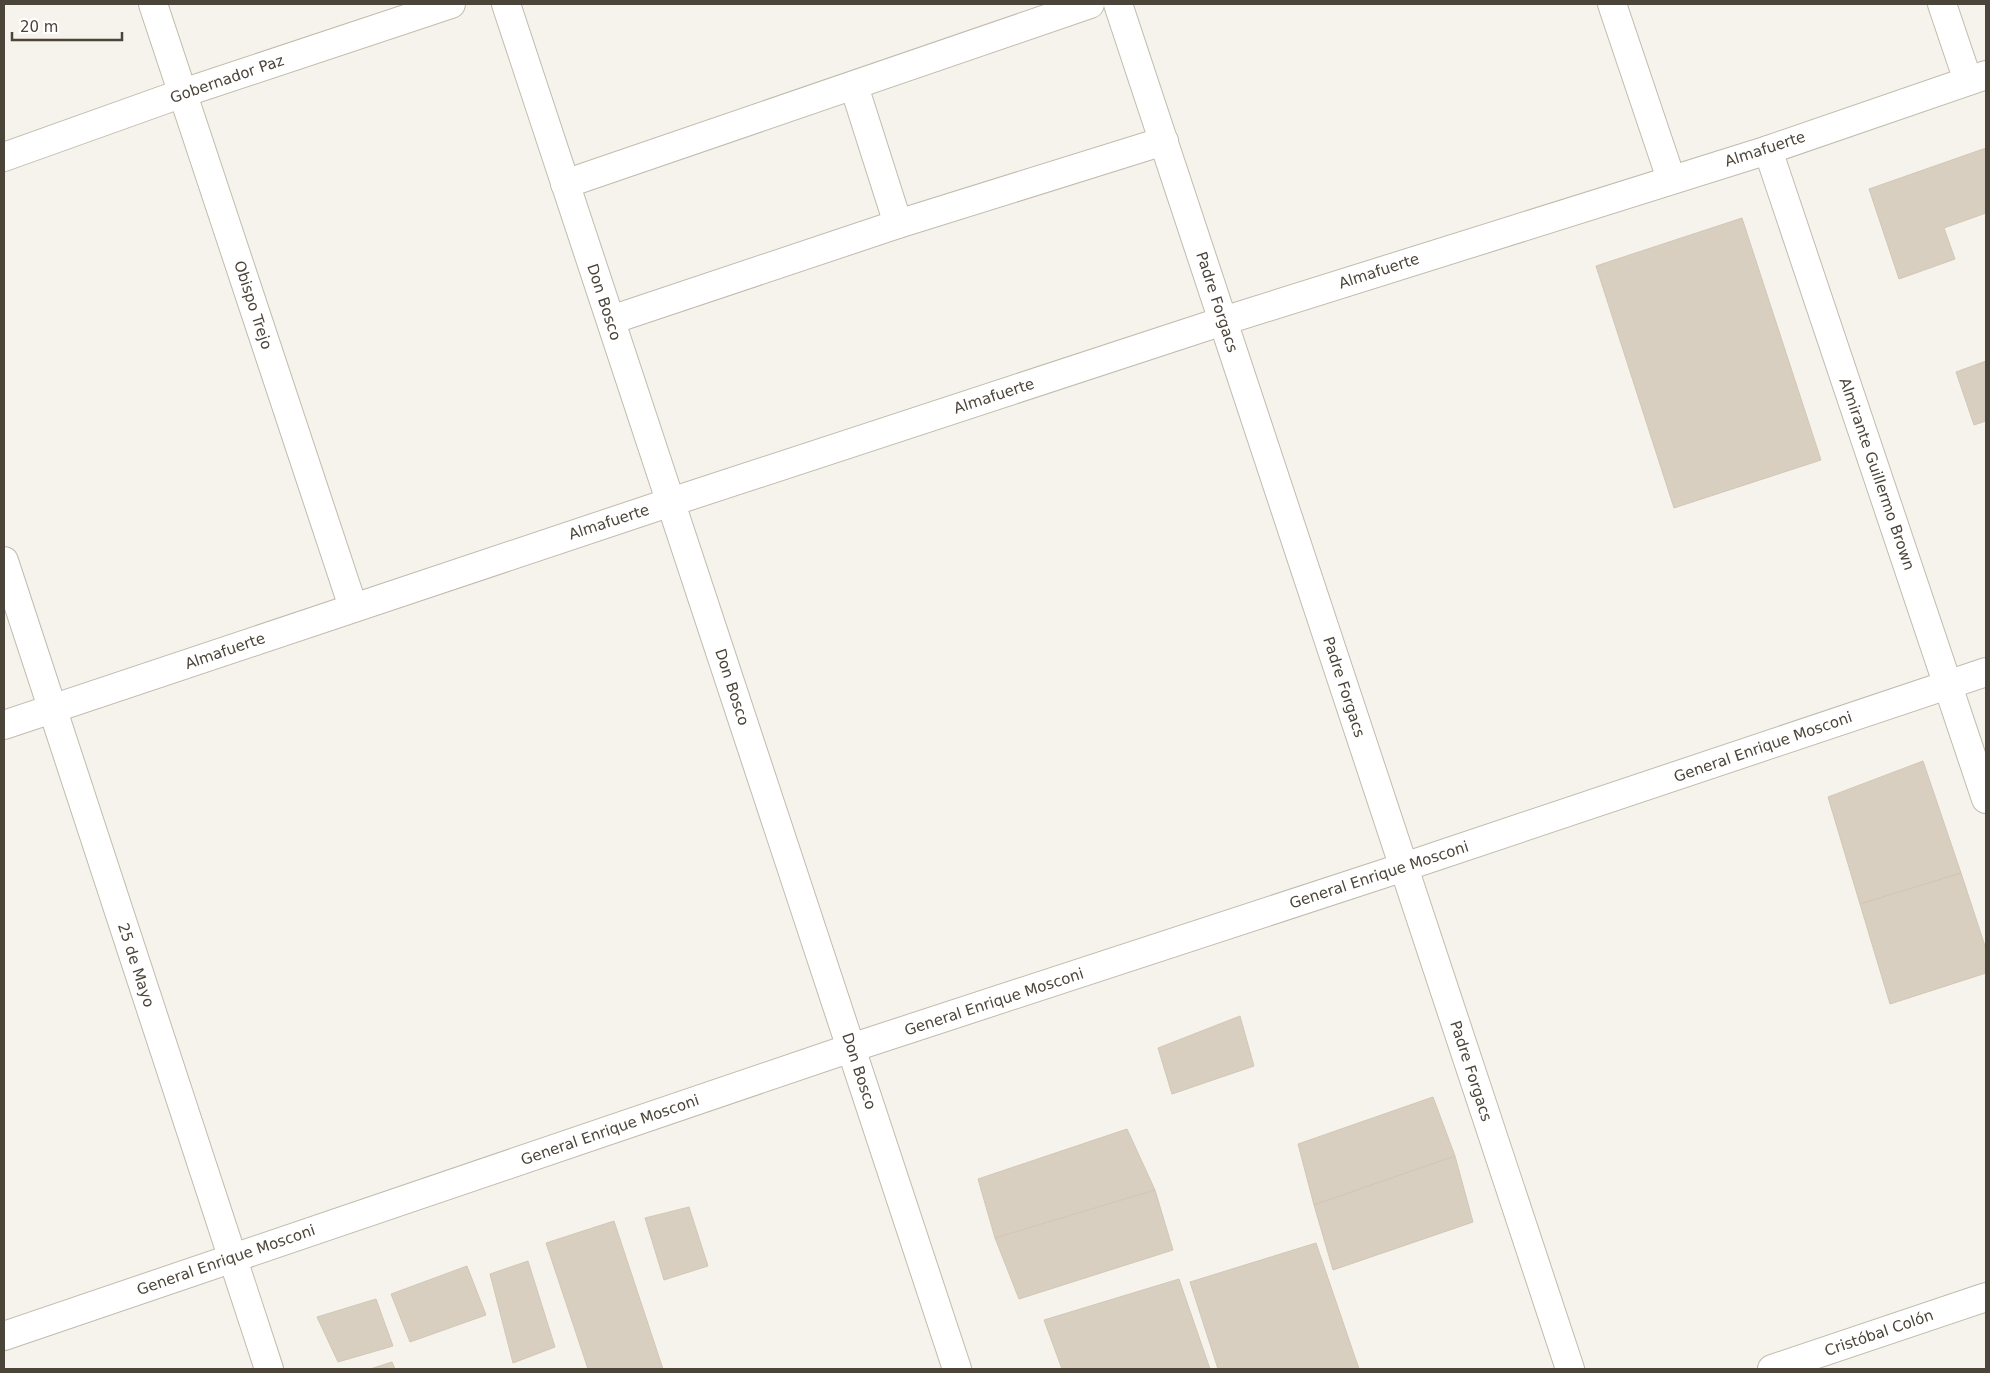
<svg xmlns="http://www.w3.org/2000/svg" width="1990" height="1373" viewBox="0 0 1990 1373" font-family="'DejaVu Sans',sans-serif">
	<rect width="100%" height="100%" fill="#f6f3ec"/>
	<g fill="#d8cfc1" stroke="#d3c7b4">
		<polygon points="1986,148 1986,213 1944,228 1955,259 1899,279 1869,189"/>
		<polygon points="1742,218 1821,460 1674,508 1596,266"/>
		<polygon points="1986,361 1986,421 1974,425 1956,372"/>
		<polygon points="1923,761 1961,873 1860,904 1828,797"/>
		<polygon points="1961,873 1986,949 1986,973 1890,1004 1860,904"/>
		<polygon points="1240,1016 1254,1066 1172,1094 1158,1048"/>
		<polygon points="1433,1097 1455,1156 1314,1205 1298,1144"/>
		<polygon points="1127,1129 1155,1190 995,1238 978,1179"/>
		<polygon points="1455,1156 1473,1222 1333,1270 1314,1205"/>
		<polygon points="1155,1190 1173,1250 1019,1299 995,1238"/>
		<polygon points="689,1207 708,1266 664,1280 645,1218"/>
		<polygon points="614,1221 663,1369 588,1369 546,1243"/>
		<polygon points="1316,1243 1359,1369 1218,1369 1190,1282"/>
		<polygon points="528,1261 555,1347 513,1363 490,1274"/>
		<polygon points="467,1266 486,1315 410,1342 391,1294"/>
		<polygon points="1179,1279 1210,1369 1062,1369 1044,1320"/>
		<polygon points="376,1299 393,1346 338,1362 317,1317"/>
		<polygon points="392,1362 395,1369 370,1369"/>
	</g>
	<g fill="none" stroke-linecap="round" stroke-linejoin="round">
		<defs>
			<g id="minor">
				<polyline points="153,4 353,607"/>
				<polyline points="506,4 957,1369"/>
				<polyline points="1118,4 1570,1369"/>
				<polyline points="1612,4 1671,179"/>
				<polyline points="1942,4 1968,81"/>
				<polyline points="854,86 898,224"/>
				<polyline points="1768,150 1986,799"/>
				<polyline points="4,157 183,93 451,4"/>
				<polyline points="565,184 1090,4"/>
				<polyline points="611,320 898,224 1164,141"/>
				<polyline points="4,561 269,1369"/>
				<polyline points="4,725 671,502 1223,321 1768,150 1986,75"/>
				<polyline points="4,1336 851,1048 1404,867 1986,672"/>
				<polyline points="1772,1369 1986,1297"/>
			</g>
		</defs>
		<use href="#minor" stroke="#c2bbae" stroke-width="30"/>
		<use href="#minor" stroke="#fff" stroke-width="28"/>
	</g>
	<g text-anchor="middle" stroke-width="4.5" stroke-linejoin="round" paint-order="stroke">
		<g font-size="15" fill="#4b4439" stroke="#fff">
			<text transform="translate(227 79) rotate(-19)" y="5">Gobernador Paz</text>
			<text transform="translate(1765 149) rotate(-18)" y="5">Almafuerte</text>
			<text transform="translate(1379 271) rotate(-18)" y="5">Almafuerte</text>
			<text transform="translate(604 302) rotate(72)" y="5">Don Bosco</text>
			<text transform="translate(1217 302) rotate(72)" y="5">Padre Forgacs</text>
			<text transform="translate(253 305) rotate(72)" y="5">Obispo Trejo</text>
			<text transform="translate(994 396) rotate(-18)" y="5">Almafuerte</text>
			<text transform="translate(1877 474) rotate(71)" y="5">Almirante Guillermo Brown</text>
			<text transform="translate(609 522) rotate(-18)" y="5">Almafuerte</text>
			<text transform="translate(225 651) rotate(-19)" y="5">Almafuerte</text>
			<text transform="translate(732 687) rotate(72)" y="5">Don Bosco</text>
			<text transform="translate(1344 687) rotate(72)" y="5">Padre Forgacs</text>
			<text transform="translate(1763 747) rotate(-19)" y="5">General Enrique Mosconi</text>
			<text transform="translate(1379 875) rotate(-18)" y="5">General Enrique Mosconi</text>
			<text transform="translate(136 965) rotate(72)" y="5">25 de Mayo</text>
			<text transform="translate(994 1002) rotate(-18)" y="5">General Enrique Mosconi</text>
			<text transform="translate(859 1071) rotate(72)" y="5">Don Bosco</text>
			<text transform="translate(1471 1071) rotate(72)" y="5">Padre Forgacs</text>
			<text transform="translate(610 1130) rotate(-19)" y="5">General Enrique Mosconi</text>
			<text transform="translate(226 1260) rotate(-19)" y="5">General Enrique Mosconi</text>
			<text transform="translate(1879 1333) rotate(-19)" y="5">Cristóbal Colón</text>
		</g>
	</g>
	<rect width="1990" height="1373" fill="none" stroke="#4b4439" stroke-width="10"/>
	<path d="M12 32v8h110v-8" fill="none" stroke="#4b4439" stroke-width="2.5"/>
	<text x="20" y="32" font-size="15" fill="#4b4439" stroke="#ffffff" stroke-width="4" paint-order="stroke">20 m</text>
</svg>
